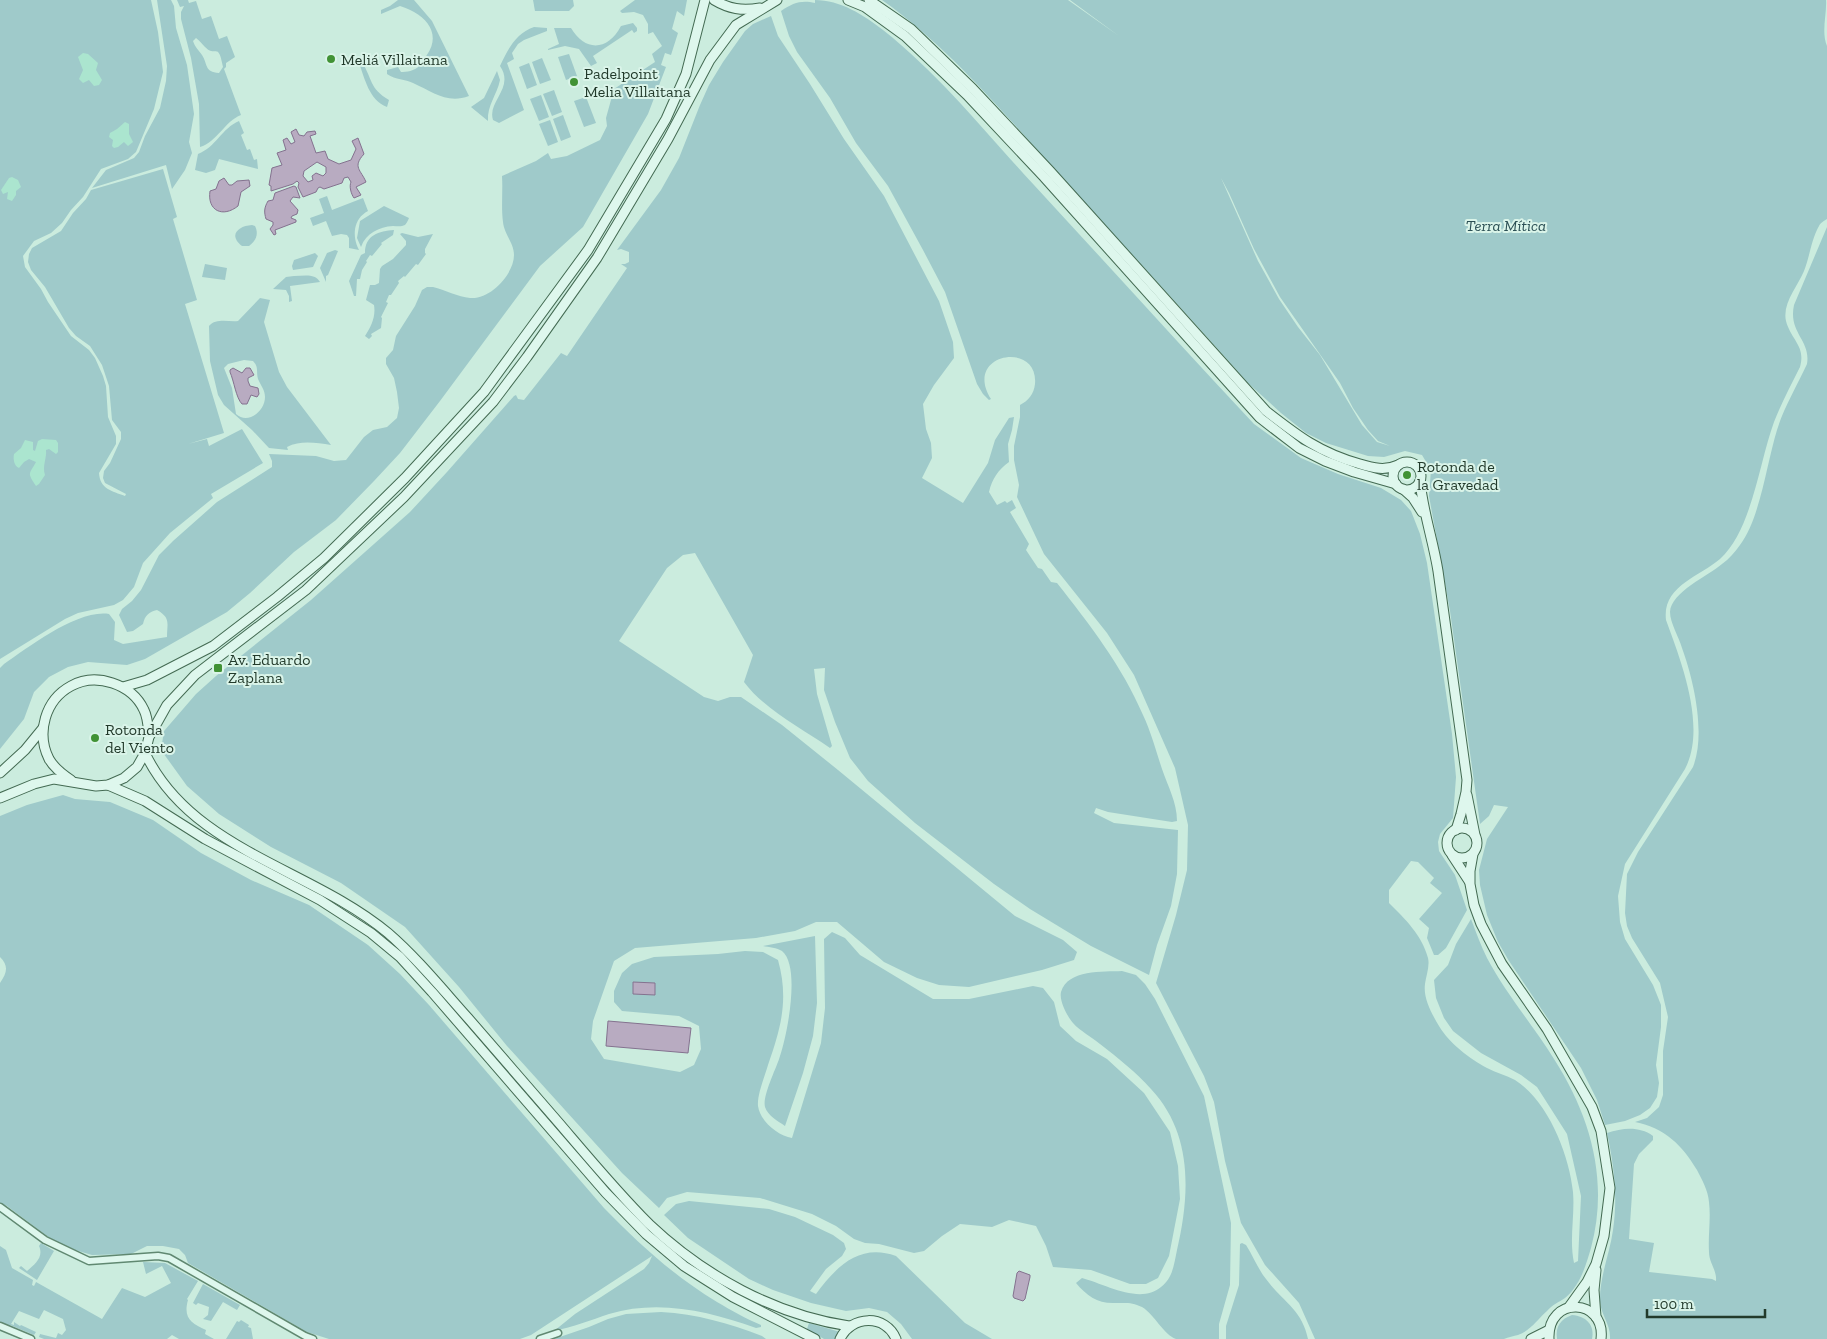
<svg xmlns="http://www.w3.org/2000/svg" width="1827" height="1339" viewBox="0 0 1827 1339" font-family="'Zilla Slab',serif">
	<rect width="100%" height="100%" fill="#cbecde"/>
	<g fill="#9fcaca" fill-rule="evenodd">
		<path d="M0 0H151L158 32 163 72 154 109 136 152 128 159 101 169 83 197 71 210 62 223 51 233 34 241 23 256 25 267 41 289 48 302 71 336 89 350 95 358 103 376 106 386 108 417 116 436V444L99 473C100 489 112 491 125 496L126 494 105 483 103 478 104 471 110 463 121 439V432L112 420 109 386 102 365 90 346 76 336 69 328 45 287 31 270 28 262 29 254 32 248 61 231 73 213 86 199 91 190 163 169 177 217 173 219 197 300 185 304 224 433 188 444 207 439 209 446 242 429 263 463 211 494 213 498 170 533 143 563 134 587 123 600 114 605 78 613 65 619 0 659Z"/>
		<polygon points="157,0 171,0 174,6 176,28 187,65 194,114 189,142 192,153 185,170 172,189 166,165 92,188 106,170 134,158 139,152 145,136 160,108 166,81 167,66"/>
		<path d="M177 0H188L189 3 196 1 202 19 211 16 219 39 227 36 235 57 226 63V67L224 69 241 115C225 121 217 142 200 147L199 104 191 58 181 19V12L184 6 180 7ZM196 38C200 41 202 44 205 47 216 58 218 41 223 67L219 73C204 72 208 64 202 55 198 49 196 49 193 41Z"/>
		<path d="M398 0H414L432 21 469 96C447 104 433 92 413 83 405 79 396 80 387 74V70L398 67 401 72C406 72 415 71 419 66 421 65 421 62 423 60 445 36 427 14 400 6L381 14V10L390 6Z"/>
		<polygon points="533,0 573,0 574,6 569,11 535,11"/>
		<path d="M635 0H687L684 16 677 11 672 29 678 33 671 55 665 53 661 65 666 67 648 114 583 227 540 266 440 401 400 453 374 481 336 520 294 552 250 593 227 612 145 659 127 665 88 662 68 667 49 677 34 692 24 719 0 749V668L4 664C29 647 78 609 109 614L115 622 114 640 123 644 167 637C167 623 171 618 157 610 149 612 145 615 143 624L133 631 127 632 119 615 122 609 132 601 141 590 159 555 173 541 217 502 272 467V461L269 454 316 456 334 461 346 460 364 437 373 430 387 427 397 418 399 408 397 392 394 378 386 364V358L393 350 396 336 415 306 422 290 427 287H433C445 290 458 297 470 298 490 300 514 274 514 255 514 243 504 234 503 222 501 207 503 191 502 176L536 161 548 153 551 159 567 156 600 140 607 126 606 118 614 89 655 62 652 54 662 46 653 32 648 34V24L643 15 634 12 622 13 620 11Z"/>
		<path d="M815 0C840 0 864 15 883 30 940 75 985 132 1034 185 1107 264 1180 345 1254 424L1301 458 1338 474 1381 488 1401 500 1411 511 1420 534 1427 563 1452 734 1456 777 1453 818 1440 834 1438 842 1439 851 1455 875 1467 910 1446 948 1438 955H1434L1427 938 1429 928 1419 919 1442 893 1430 883 1434 878 1418 862 1411 861 1389 890V903C1405 919 1422 935 1428 958 1430 966 1426 976 1425 984 1423 999 1432 1014 1439 1026 1449 1043 1470 1059 1487 1068 1496 1073 1506 1075 1515 1080 1548 1101 1569 1154 1573 1192 1575 1216 1569 1239 1574 1263L1578 1261 1581 1196 1567 1134 1537 1087 1521 1075 1481 1053 1453 1031 1444 1018 1436 998 1434 980 1448 965 1456 944 1471 919C1476 932 1481 946 1487 958 1506 994 1533 1025 1554 1059 1591 1117 1609 1181 1591 1248 1586 1265 1580 1286 1565 1298 1559 1302 1552 1305 1547 1311 1538 1319 1530 1331 1518 1335 1514 1336 1508 1337 1504 1339H1315L1299 1303 1265 1265 1241 1223 1225 1161 1214 1102 1204 1076 1156 983 1176 915 1187 870 1188 825 1175 768 1134 675 1107 633 1044 554 1017 497 1019 485 1014 460V446L1020 417V405C1028 401 1034 394 1035 384 1039 340 962 353 991 399L989 400 983 394 977 384 945 292 923 250 888 186 856 143 830 98 797 52 789 36 781 11C793 3 801 0 815 3Z"/>
		<path d="M882 0H1068L1119 36 1070 0H1826C1827 14 1821 32 1827 46V219C1824 221 1820 223 1819 226 1811 240 1810 256 1804 271 1798 286 1782 303 1786 321 1791 340 1806 346 1800 367 1791 385 1781 404 1774 422 1759 463 1752 530 1720 559 1699 577 1662 586 1666 620 1681 661 1707 727 1685 769L1625 864 1618 896 1620 922 1625 939 1653 985 1661 1005V1027L1656 1065 1659 1083 1657 1097 1650 1108 1640 1115 1625 1121 1605 1125 1597 1100 1581 1068 1509 961 1498 942 1487 915 1480 885 1479 870 1487 839 1508 807 1494 805 1489 816 1480 824 1450 611 1429 496 1431 470 1422 455 1405 451 1384 457 1368 456 1326 443 1306 433 1281 413 1248 383C1186 313 1122 244 1060 175 1004 114 950 48 882 0ZM1221 178 1229 193 1254 249 1280 297 1340 383 1353 408 1368 430 1378 441 1390 446 1377 442 1362 425 1320 355 1298 327 1279 299 1258 261Z"/>
		<path d="M771 16 778 36 810 84 844 139 884 196 939 301 953 342 954 358 934 385 923 404 926 429 931 443 932 458 922 478 963 503 988 463 995 440 1009 418 1014 417 1012 430 1008 444 1009 462C998 470 992 479 989 492L997 505 1005 501 1007 503 1012 500 1016 508 1010 512 1029 544 1026 550 1038 568 1042 569 1051 582 1057 583C1090 625 1122 666 1143 715 1151 732 1156 751 1162 769 1168 787 1177 802 1177 821L1172 822 1108 812 1096 808 1094 813 1114 823 1178 830 1177 874 1171 906 1157 945 1149 975 1091 946 1030 909 994 884 915 823 868 781 850 758 835 722 824 690 825 668 814 669 817 694 832 746 830 748C801 728 765 710 744 682L753 655 695 553 683 555 667 568 619 641 704 697 718 701 730 697H741L782 725 838 770 1015 916 1063 940 1077 952 1074 960 1042 970 969 987 939 985 917 978 884 962 837 922H816L795 931 756 938 635 948 614 961 593 1021 591 1039 604 1059 680 1072 694 1065 701 1049 699 1026 679 1016 622 1011 614 1002V991L622 973 632 964 654 957 718 954 745 951 763 952 778 960C789 999 781 1028 768 1065 765 1076 757 1094 758 1106 760 1121 778 1136 792 1138L821 1043 825 1008 824 939 832 932 845 938 860 955 933 999H969L1033 986 1043 988 1054 1002 1060 1026 1076 1041 1107 1059 1144 1093 1170 1132 1178 1166 1180 1199 1169 1256 1158 1278 1146 1284H1130L1091 1270 1053 1267 1046 1246 1036 1226 1009 1220 992 1227 960 1224 942 1236 924 1251 914 1253 879 1244 865 1243 854 1239 836 1226 812 1214 760 1198 687 1192 667 1198 659 1208 622 1173 507 1046 459 987 405 927 341 883 271 847 219 814 187 786 161 750 164 731 196 694 216 676 311 600 410 512 447 472 514 396 516 395 518 399 524 400 561 353 567 356 627 268 621 264H625L629 262V252L621 249 617 250 661 190 679 158 700 105 709 85 723 62 745 31 753 24Z"/>
		<path d="M633 23 637 28V31L634 33 632 30 593 56 597 63 591 66 579 49 565 46 548 50V49L559 44 554 28H571C585 52 608 51 621 26Z"/>
		<path d="M534 27 547 28V31L524 40 518 44 512 53 514 59 507 63 524 110 499 123 493 120C487 101 515 88 500 66 508 49 516 33 534 27Z"/>
		<polygon points="569,54 577,76 566,80 558,57"/>
		<polygon points="542,58 551,80 540,84 532,62"/>
		<path d="M362 62C373 80 369 88 389 100L387 107C369 100 365 79 359 63Z"/>
		<polygon points="529,63 537,85 527,89 519,67"/>
		<path d="M497 71 500 80C497 95 487 105 488 121L471 107 484 98Z"/>
		<polygon points="554,90 562,112 552,116 543,94"/>
		<polygon points="541,95 549,117 539,121 530,99"/>
		<polygon points="586,97 596,123 584,127 574,101"/>
		<polygon points="563,115 571,137 561,141 553,119"/>
		<polygon points="550,120 558,142 548,146 539,124"/>
		<path d="M239 121 244 133 241 135 247 150 250 149 254 160 257 159 258 169 219 159 215 170 206 173 195 170 198 154C216 147 222 128 239 121Z"/>
		<path d="M327 196 332 210 363 198 368 211C353 219 352 236 359 250L349 248V238L347 235 341 234 332 236 326 221 313 226 310 218 324 213 319 199Z"/>
		<path d="M384 206 409 218C408 220 407 223 405 225 401 227 397 226 393 226 379 227 366 233 361 247L357 238 360 221Z"/>
		<path d="M252 225 255 226C259 234 256 241 249 246H242C228 235 238 226 252 225Z"/>
		<path d="M1827 227V1339H1610C1611 1325 1601 1315 1600 1302 1599 1278 1610 1253 1613 1230 1618 1197 1614 1165 1607 1133 1623 1128 1639 1126 1653 1136V1140L1639 1154 1634 1164 1629 1239 1654 1243 1649 1272 1712 1279 1716 1281C1717 1270 1709 1263 1709 1252 1708 1235 1711 1219 1709 1202 1708 1190 1702 1180 1697 1170 1682 1145 1665 1128 1635 1122L1647 1118 1659 1107 1663 1095V1051L1668 1017 1660 983 1632 938 1627 926 1625 913 1627 874 1638 852 1693 767C1706 734 1694 681 1682 648 1679 637 1670 623 1670 612 1671 592 1708 576 1722 564 1729 559 1735 552 1740 545 1760 519 1767 462 1777 430 1784 407 1797 386 1807 364 1811 340 1788 333 1794 305Z"/>
		<path d="M394 230 393 235 381 243 382 244 372 256 370 255 366 261 367 262 362 270 360 279H357L356 296H354L349 281 361 255 365 253C365 235 379 231 394 230Z"/>
		<path d="M402 233 418 237 433 234 425 249V253L426 254 418 265 416 264 405 277 404 276 398 281 399 283 391 295H389L386 302 388 303 381 317 382 318 381 328 371 334 372 336 369 339 365 336C371 327 376 317 374 305L366 300 370 285H375L379 283 380 269 382 266 393 259 406 245V241L400 234Z"/>
		<polygon points="335,250 338,251 328,275 326,276 326,282 320,268 327,253"/>
		<polygon points="315,253 318,256 313,267 293,270 292,266 294,260"/>
		<polygon points="205,264 227,268 225,280 202,277"/>
		<path d="M294 276C304 276 315 273 320 282L290 286 292 301 289 302V296L286 290 273 289 286 277Z"/>
		<path d="M260 298 270 300 264 322 279 372 287 387 331 445C316 443 301 440 287 447L288 450 269 448 252 430 224 405 218 395 210 361 209 326C216 318 228 322 238 321ZM244 360 253 361C259 367 256 372 258 379 261 386 265 390 265 397 265 411 248 425 236 414L232 388 224 368 228 364Z"/>
		<path d="M63 795 75 799 110 802 153 820 201 853 251 880 309 905 368 945 400 974 429 1005 604 1208C639 1244 674 1276 717 1302 731 1310 746 1319 761 1325V1327L756 1328C709 1311 658 1299 609 1314 591 1320 573 1327 554 1331L575 1314 644 1269 649 1263 652 1256 531 1335 520 1339H329L307 1332 188 1263 185 1255 179 1249 163 1246H147L131 1254 92 1255 75 1250 51 1239 7 1206 0 1203V983C7 973 9 966 0 957V816L27 805Z"/>
		<path d="M815 936 817 1003 813 1036 803 1073 785 1126C778 1121 768 1116 765 1107 762 1096 777 1067 780 1056 787 1036 801 966 782 951 777 948 769 947 763 946Z"/>
		<path d="M1122 971 1136 975 1145 984 1155 999 1204 1096 1231 1223 1230 1285 1219 1324V1339C1210 1339 1183 1339 1176 1339 1163 1334 1155 1315 1142 1307 1132 1302 1126 1303 1116 1303 1098 1304 1087 1296 1076 1283L1082 1278C1105 1284 1140 1305 1161 1287 1173 1278 1174 1264 1177 1250 1190 1194 1193 1134 1151 1089 1136 1072 1118 1058 1100 1044 1092 1037 1080 1031 1073 1023 1067 1016 1059 1001 1061 992 1068 969 1103 972 1122 971Z"/>
		<path d="M689 1201 769 1209 795 1217 833 1235 844 1243 846 1249 842 1256 826 1269 810 1291 816 1294C836 1267 859 1243 896 1256L965 1323 992 1339H912L901 1324 887 1312 869 1308 846 1311 811 1303 773 1290 749 1279 688 1238 664 1215 676 1204Z"/>
		<path d="M41 1243 54 1251 37 1280 19 1268 21 1266 27 1271C35 1264 44 1257 39 1246Z"/>
		<path d="M1242 1243 1246 1245C1253 1256 1258 1269 1266 1279 1282 1301 1302 1309 1308 1339H1226V1326L1239 1285 1240 1244Z"/>
		<path d="M0 1246 6 1250 12 1268 33 1280 32 1285 34 1286 36 1282 102 1319 122 1288 145 1297 171 1283 162 1266 146 1274 143 1262 165 1263 198 1281 187 1299 188 1300C183 1318 191 1323 206 1330L205 1334 214 1339H179L172 1335 167 1339H44L39 1337 40 1334 56 1338 58 1333 62 1335 66 1330 63 1319 44 1310 39 1319 19 1311 11 1324 14 1325V1322L20 1326 21 1325 36 1332 34 1335 10 1325 8 1327 0 1322Z"/>
		<polygon points="203,1284 240,1305 237,1310 223,1302 211,1321 203,1319 208,1315 209,1307 198,1303 196,1305 193,1303"/>
		<path d="M661 1312C697 1314 728 1323 762 1336L766 1339H554L589 1327 608 1319 626 1314Z"/>
		<path d="M1572 1315C1586 1316 1595 1325 1592 1339H1557C1555 1326 1561 1319 1572 1315Z"/>
		<polygon points="241,1320 249,1325 248,1327 251,1328 253,1339 226,1339 237,1321 239,1322"/>
		<polygon points="809,1323 840,1332 836,1339 824,1339 807,1329"/>
	</g>
	<g fill="#abe5cf">
		<polygon points="83,53 88,54 98,63 96,70 102,80 99,85 94,86 89,80 83,83 79,79 83,70 78,57"/>
		<polygon points="125,122 129,124 129,134 133,142 128,146 124,142 118,147 114,148 112,146 113,140 109,137 110,133 117,129"/>
		<polygon points="12,177 18,180 21,187 16,191 16,195 12,201 7,199 8,192 3,194 1,190 9,178"/>
		<path d="M42 439 56 440 58 443V452L56 454 49 449 46 450C47 458 42 466 45 475L39 484 36 486C27 472 29 475 36 462L29 459 24 462 19 468C14 466 13 459 14 454L21 448 25 440 33 442V450L35 451 38 441Z"/>
	</g>
	<g fill="#b8abc1" stroke="#84728f" fill-rule="evenodd">
		<path d="M296 129 299 135 304 136 307 132 315 131 316 134 310 136 316 153 325 151 328 159 339 164 351 160 356 149 352 141 358 138 364 154C352 167 361 170 366 182L356 187 361 195 354 198C351 194 349 186 351 182L348 177 344 178 342 183 324 189 320 187 318 188 316 192 303 197 298 187 299 183 297 181 293 184 271 191V186L269 185 272 168 282 165 277 153 286 150 283 140 287 138 291 144 295 142 291 132ZM317 162 326 167V173L323 176 316 173 312 176 313 180 308 182 303 176 304 171Z"/>
		<path d="M224 178 229 185H232L237 181 249 180 250 186 241 192 238 206C223 218 207 211 210 191L216 189 219 181Z"/>
		<path d="M294 186 296 187 300 198 293 197 290 201 298 210 297 214 292 216 291 218 296 220V222L275 230 276 234 274 235 270 229 273 225V222L266 219C264 212 264 208 268 201L273 200 275 193Z"/>
		<path d="M233 368 242 373 246 368H250L254 375 248 378V381L250 386 258 388 259 394 257 397 251 395 247 404H242C236 398 234 381 230 372V370Z"/>
		<polygon points="633,982 655,983 655,995 633,994"/>
		<polygon points="608,1021 691,1028 688,1053 606,1046"/>
		<polygon points="1019,1271 1030,1275 1030,1277 1025,1299 1023,1301 1014,1298 1013,1296 1017,1273"/>
	</g>
	<g fill="none" stroke-linecap="round" stroke-linejoin="round">
		<defs>
			<g id="street">
				<polyline points="0,1207 45,1240 89,1261 158,1256 169,1258 305,1336 313,1339"/>
				<polyline points="0,1326 31,1339"/>
				<polyline points="540,1339 558,1333"/>
			</g>
			<g id="secondary">
				<path d="M714 0C729 9 742 11 760 8"/>
				<polyline points="848,0 865,7 905,36 967,95 1044,177 1260,418 1299,448 1325,461 1354,472 1396,484"/>
				<path d="M869 0 911 29 973 89 1050 171 1266 411C1298 436 1320 453 1360 464 1373 468 1385 471 1398 465"/>
				<circle cx="1407" cy="476" r="14"/>
				<path d="M1420 481C1423 512 1433 540 1438 571L1467 780 1466 792 1461 814 1456 830"/>
				<polyline points="1403,489 1413,498 1422,512"/>
				<polyline points="123,687 147,680 213,646 277,597 324,558 405,478 484,392 588,250 666,119 686,74 705,0"/>
				<path d="M145 753C191 850 310 868 388 933 417 958 442 989 468 1018 498 1053 529 1088 559 1123 588 1157 617 1192 649 1224 704 1276 775 1315 849 1326"/>
				<polyline points="0,773 25,750 43,728"/>
				<path d="M71 780C62 774 54 768 49 759 36 733 45 700 71 686 96 672 132 684 144 710 148 718 148 726 149 736"/>
				<polyline points="108,785 145,801 205,839 320,900 371,933 400,957 432,992 606,1193 646,1234 684,1266 733,1297 815,1339"/>
				<polyline points="1467,795 1475,835"/>
				<polyline points="0,798 34,784 54,779 96,786 108,785 124,778 137,767 145,753 149,737 167,705 195,675 306,590 404,497 493,402 527,357 597,258 668,139 710,60 736,25 777,0"/>
				<circle cx="1462" cy="843" r="15"/>
				<polyline points="1473,854 1470,871 1470,884 1474,905 1481,924 1502,964 1547,1029 1592,1107 1601,1131 1610,1188 1604,1236 1596,1264 1587,1282 1569,1307"/>
				<polyline points="1452,855 1469,881"/>
				<polyline points="1596,1270 1594,1290 1596,1317"/>
				<path d="M840 1339C851 1315 886 1314 896 1339"/>
				<polyline points="1531,1339 1549,1330"/>
				<path d="M1549 1339C1547 1295 1606 1298 1601 1339"/>
			</g>
		</defs>
		<use href="#street" stroke="#608871" stroke-width="9"/>
		<use href="#secondary" stroke="#436a52" stroke-width="11"/>
		<use href="#street" stroke="#def7ed" stroke-width="6"/>
		<use href="#secondary" stroke="#def7ed" stroke-width="9"/>
	</g>
	<g fill="#419235" stroke="#daf4e9" stroke-width="2">
		<circle cx="331" cy="59" r="5"/>
		<circle cx="574" cy="82" r="5"/>
		<circle cx="1407" cy="475" r="5"/>
		<rect x="213" y="663" width="10" height="10" rx="2.5"/>
		<circle cx="95" cy="738" r="5"/>
	</g>
	<g text-anchor="middle" stroke-width="4" stroke-linejoin="round" paint-order="stroke">
		<g font-size="16" fill="#223a2b" stroke="#daf4e9" text-anchor="start">
			<text x="341" y="65">Meliá Villaitana</text>
			<text x="584" y="79">Padelpoint<tspan x="584" dy="18">Melia Villaitana</tspan></text>
			<text x="1417" y="472">Rotonda de<tspan x="1417" dy="18">la Gravedad</tspan></text>
			<text x="228" y="665">Av. Eduardo<tspan x="228" dy="18">Zaplana</tspan></text>
			<text x="105" y="735">Rotonda<tspan x="105" dy="18">del Viento</tspan></text>
		</g>
		<g font-size="16" font-style="italic" fill="#2b4f54" stroke="#daf4e9">
			<text x="1506" y="231">Terra Mítica</text>
		</g>
	</g>
	<path d="M1647 1309v8h118v-8" fill="none" stroke="#223a2b" stroke-width="2.5"/>
	<text x="1654" y="1309" font-size="15" fill="#223a2b" stroke="#daf4e9" stroke-width="4" paint-order="stroke">100 m</text>
</svg>
